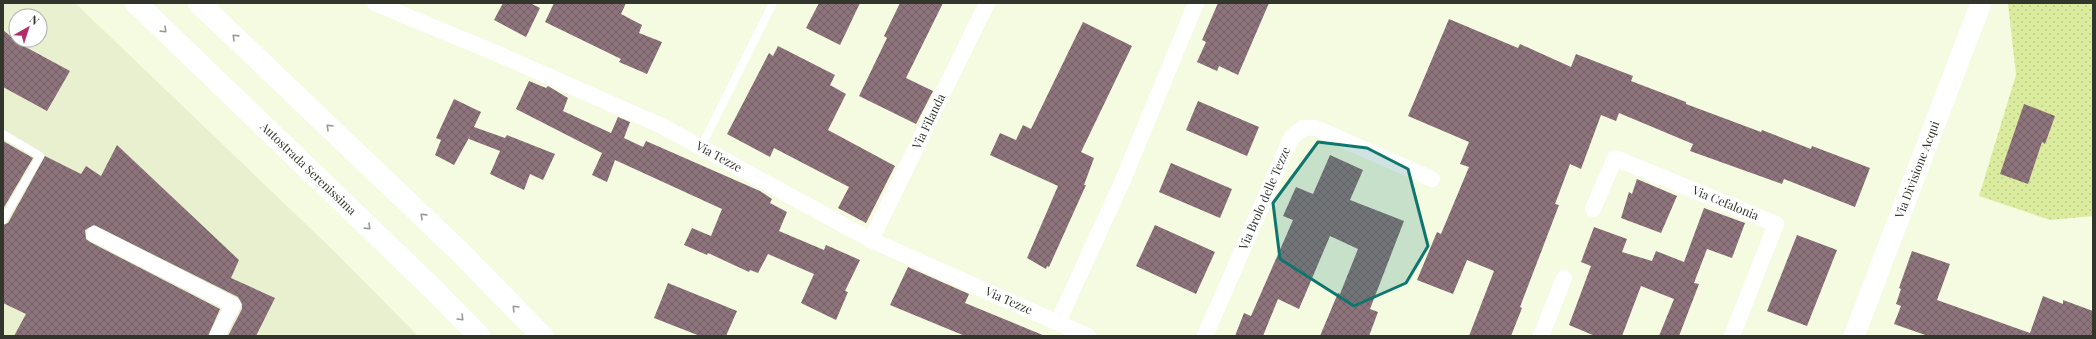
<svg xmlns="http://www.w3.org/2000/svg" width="2096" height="339" viewBox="0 0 2096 339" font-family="'Playfair Display',serif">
	<defs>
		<pattern id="grass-dots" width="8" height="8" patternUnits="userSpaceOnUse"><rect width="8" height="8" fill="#dbec9f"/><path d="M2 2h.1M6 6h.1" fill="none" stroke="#bccb89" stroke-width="1.8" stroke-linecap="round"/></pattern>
		<pattern id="building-cross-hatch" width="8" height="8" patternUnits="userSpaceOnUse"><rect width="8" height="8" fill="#8d737b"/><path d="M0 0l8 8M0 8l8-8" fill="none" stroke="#745f65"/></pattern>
	</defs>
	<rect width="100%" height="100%" fill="#f4fbe1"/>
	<path fill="#e8f0cf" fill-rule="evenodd" d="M3 3H75L336 253 418 336H3ZM16 16H40V40H16Z"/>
	<polygon fill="url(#grass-dots)" points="2008,3 2093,3 2093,216 2050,220 1979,196 2016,75"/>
	<g fill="url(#building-cross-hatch)">
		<polygon points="503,3 530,3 540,8 526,37 494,20"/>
		<polygon points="554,3 626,3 621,14 642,25 639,33 662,42 647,74 619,62 621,59 545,22"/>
		<polygon points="819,3 860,3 840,45 806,28"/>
		<polygon points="900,3 943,3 906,78 933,91 916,124 859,96 887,38 884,36"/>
		<polygon points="1218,3 1269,3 1238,75 1219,66 1217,71 1197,62 1206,42 1202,40"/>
		<polygon points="1449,19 1518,48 1520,44 1571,67 1576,54 1633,76 1631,81 1686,102 1686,104 1761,132 1762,130 1811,149 1812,146 1870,168 1855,207 1784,179 1782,184 1690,151 1693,144 1619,113 1616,121 1601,115 1581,169 1570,164 1555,204 1559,205 1520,307 1522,308 1511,336 1469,336 1494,271 1467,260 1453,294 1417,280 1437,232 1441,234 1469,167 1460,164 1469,142 1408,116"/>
		<polygon points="1083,22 1132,46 1081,152 1094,158 1084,185 1086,185 1049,267 1047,266 1046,269 1027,258 1058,186 990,155 1000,133 1016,140 1023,125 1031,129"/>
		<polygon points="3,30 20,44 70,71 47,111 3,87"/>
		<polygon points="778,46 835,75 830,85 846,94 828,130 895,166 866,223 838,208 849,187 774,148 770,157 727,134 769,53 773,56"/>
		<polygon points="529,81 546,88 548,86 568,98 563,111 611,133 618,117 630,122 624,138 643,147 646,141 760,191 772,199 770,203 787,212 779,231 824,250 826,245 860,260 845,291 848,292 836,320 801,303 814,274 768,254 758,273 750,270 749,272 708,253 707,255 684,245 692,228 711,236 722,209 615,160 607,182 592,175 602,153 516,109"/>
		<polygon points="454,99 481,112 474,127 505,138 507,135 555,154 543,180 530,174 524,190 490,174 500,151 469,139 470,136 454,165 435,155 441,140 436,138"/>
		<polygon points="1198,101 1259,127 1247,156 1186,130"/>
		<polygon points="2024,104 2055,116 2045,144 2042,142 2028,184 2000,174"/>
		<polygon points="3,141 33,158 3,209"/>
		<polygon points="117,145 239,260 231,278 275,298 256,336 228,336 242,309 242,304 238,297 94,225 85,230 86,239 90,242 220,309 208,336 14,336 26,314 3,303 3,225 8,223 45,156 81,174 86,166 101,176"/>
		<polygon points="1330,155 1363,170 1350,200 1404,221 1370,309 1378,312 1369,336 1320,336 1338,293 1340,294 1358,249 1330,236 1299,309 1278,299 1263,336 1235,336 1244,313 1251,316 1293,220 1283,216 1296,187 1313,194"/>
		<polygon points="1171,163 1232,189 1220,218 1159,192"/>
		<polygon points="1637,179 1677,196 1661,233 1621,218 1629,192 1632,194"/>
		<polygon points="1704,208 1745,223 1732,258 1707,249 1694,283 1699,284 1679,336 1659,336 1674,299 1641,286 1622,336 1595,336 1569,325 1591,266 1581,262 1594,227 1627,239 1622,252 1652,261 1656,251 1684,262"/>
		<polygon points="1155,225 1215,252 1196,294 1136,266"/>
		<polygon points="1797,235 1837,250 1807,326 1767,311"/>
		<polygon points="1912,251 1950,264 1937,300 2030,333 2043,296 2063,304 2063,300 2093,311 2093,336 1928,336 1894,324 1901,306 1896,304 1901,289 1899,288"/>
		<polygon points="908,267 969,294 965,303 1045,336 965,336 890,305"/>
		<polygon points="668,283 737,311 726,336 700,336 654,318"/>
	</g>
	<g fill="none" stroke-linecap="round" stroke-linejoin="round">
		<g stroke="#fff" stroke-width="8">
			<polyline points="3,134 40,156 3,220"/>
			<polyline points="701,147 773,3"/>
		</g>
		<g stroke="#fff" stroke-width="16">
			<path id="s1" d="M375 3 498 54 662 126 871 240 1088 336"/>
			<path id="s2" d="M1593 209 1615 158 1776 224 1732 336"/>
			<polyline points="94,234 233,305 217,336"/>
			<path id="s3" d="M871 240 987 3"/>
			<polyline points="1058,322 1123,180 1196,3"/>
			<path id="s4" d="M1205 336 1291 138 1303 128H1316L1432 179"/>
			<polyline points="1541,336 1564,278"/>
		</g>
		<path stroke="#fff" stroke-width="21" id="s5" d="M1854 336 1981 3"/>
		<g stroke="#fff" stroke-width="22">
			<path id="s6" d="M136 3 433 289 479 336"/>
			<polyline points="199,3 461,253 542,336"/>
		</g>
	</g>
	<defs><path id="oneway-chevron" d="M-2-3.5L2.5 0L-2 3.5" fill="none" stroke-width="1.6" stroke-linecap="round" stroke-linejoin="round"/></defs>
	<g stroke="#989a95">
		<use href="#oneway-chevron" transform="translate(164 30) rotate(44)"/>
		<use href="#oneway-chevron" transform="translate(235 37) rotate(-136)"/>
		<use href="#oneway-chevron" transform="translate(329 127) rotate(-136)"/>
		<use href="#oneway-chevron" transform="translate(423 216) rotate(-136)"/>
		<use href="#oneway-chevron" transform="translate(368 227) rotate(44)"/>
		<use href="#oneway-chevron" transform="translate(515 308) rotate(-134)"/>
		<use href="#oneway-chevron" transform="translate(461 318) rotate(45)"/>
	</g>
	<path fill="#0f766e" fill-opacity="0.2" stroke="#0f766e" stroke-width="3" stroke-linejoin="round" d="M1318 142 1367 148 1408 169 1428 246 1406 283 1354 306 1280 259 1273 203Z"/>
	<g text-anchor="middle" stroke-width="4" stroke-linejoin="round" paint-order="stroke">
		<g font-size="12" fill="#32352b" stroke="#fff">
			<text dy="4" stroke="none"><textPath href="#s3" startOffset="132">Via Filanda</textPath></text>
			<text dy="4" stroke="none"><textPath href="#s1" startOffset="377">Via Tezze</textPath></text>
			<text dy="4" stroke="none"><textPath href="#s6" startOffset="239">Autostrada Serenissima</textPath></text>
			<text dy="4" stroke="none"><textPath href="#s5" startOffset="178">Via Divisione Acqui</textPath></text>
			<text dy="4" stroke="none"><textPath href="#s4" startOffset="150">Via Brolo delle Tezze</textPath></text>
			<text dy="4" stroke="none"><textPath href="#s2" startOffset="175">Via Cefalonia</textPath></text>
			<text dy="4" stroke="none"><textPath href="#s1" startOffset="701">Via Tezze</textPath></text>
		</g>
	</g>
	<rect width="2096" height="339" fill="none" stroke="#32352b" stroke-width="8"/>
	<g transform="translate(28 28) rotate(39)"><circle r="19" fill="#ffffff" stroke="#adaeaa"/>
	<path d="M0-3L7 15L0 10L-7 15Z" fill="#b52b69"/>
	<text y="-6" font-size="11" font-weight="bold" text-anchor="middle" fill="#32352b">N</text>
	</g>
</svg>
